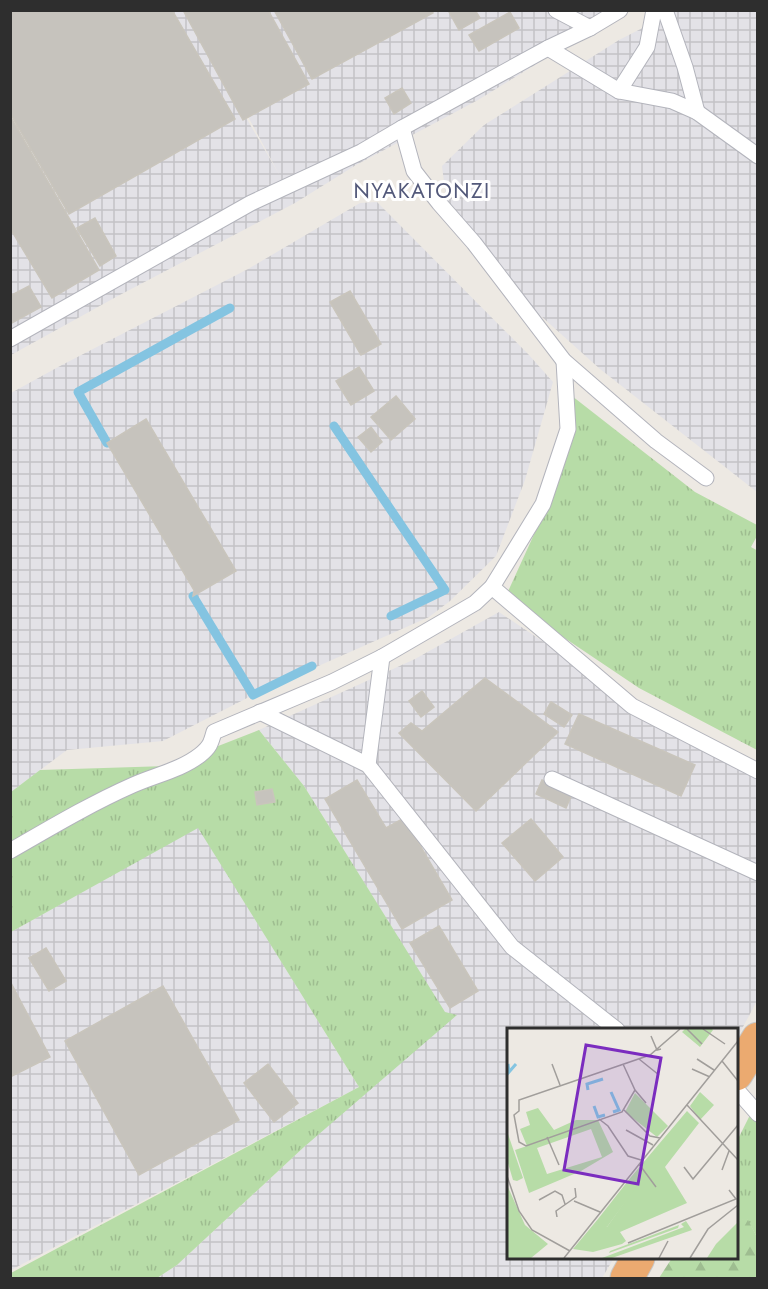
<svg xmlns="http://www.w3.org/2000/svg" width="768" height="1289" viewBox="0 0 768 1289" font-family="Jost,sans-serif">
	<defs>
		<pattern id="industrial-grid" width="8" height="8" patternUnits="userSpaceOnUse" patternTransform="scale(1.5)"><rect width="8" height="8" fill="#e3e2e7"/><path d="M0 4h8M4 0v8" fill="none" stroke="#c3c2c6"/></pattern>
		<pattern id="grass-tufts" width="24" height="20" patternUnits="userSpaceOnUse" patternTransform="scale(1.5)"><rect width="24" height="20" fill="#b7dca7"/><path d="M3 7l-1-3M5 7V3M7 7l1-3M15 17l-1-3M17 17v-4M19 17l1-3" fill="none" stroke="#9ebd90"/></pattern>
		<pattern id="forest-firs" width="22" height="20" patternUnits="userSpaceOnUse" patternTransform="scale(1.5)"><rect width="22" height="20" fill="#b7dca7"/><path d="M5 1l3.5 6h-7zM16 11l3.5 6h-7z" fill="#9ebd90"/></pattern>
	</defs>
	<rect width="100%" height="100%" fill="#ede9e3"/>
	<g fill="url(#industrial-grid)">
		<polygon points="11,11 187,11 209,54 280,176 191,11 622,11 478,100 356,165 295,203 116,297 11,355"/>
		<polygon points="676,11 757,11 757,492 600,369 483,264 448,215 442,166 484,125 619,40"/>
		<polygon points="377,202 529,355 553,382 525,480 496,556 450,601 429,617 253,695 163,741 67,750 11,792 11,393 60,366 248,269 360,203"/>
		<polygon points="499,612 661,721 757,774 757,1001 737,1038 736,1030 508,1030 508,1258 614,1258 602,1278 157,1278 177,1265 304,1147 445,1013 304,786 259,730 415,659"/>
		<polygon points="198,827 359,1087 11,1270 11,932"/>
	</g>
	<g fill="url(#grass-tufts)">
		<polygon points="572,396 695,492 757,525 757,536 751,547 758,551 757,750 639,688 505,598 557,484"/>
		<polygon points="259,730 304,786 445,1012 457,1015 304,1147 177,1265 157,1278 11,1278 11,1273 359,1087 198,828 11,932 11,792 40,770 167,766"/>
		<polygon points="757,1101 757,1237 747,1219 737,1221 737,1141"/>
	</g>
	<polygon fill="url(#forest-firs)" points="747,1218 757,1237 757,1278 659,1278 672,1258 736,1258 737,1221"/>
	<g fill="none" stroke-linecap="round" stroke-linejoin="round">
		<g stroke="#84c4e1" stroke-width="9">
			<polyline points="334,426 445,590 391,616"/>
			<polyline points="107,443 78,392 230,308"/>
			<polyline points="193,596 253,695 312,666"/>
		</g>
	</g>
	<g fill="#c6c3bd" stroke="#c9c5bc" stroke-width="1.5">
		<polygon points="10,10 172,10 235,119 69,214 10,113"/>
		<polygon points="183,10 268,10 309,84 243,120"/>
		<polygon points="274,10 432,10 433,13 312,79"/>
		<polygon points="448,10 475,10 480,18 459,30"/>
		<polygon points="510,12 519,28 479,51 469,35"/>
		<polygon points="402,88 411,103 394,114 385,98"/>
		<polygon points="10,116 99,270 52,298 10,228"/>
		<polygon points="95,218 116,256 100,266 77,228"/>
		<polygon points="29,286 41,307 10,324 10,296"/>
		<polygon points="350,291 381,344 361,355 330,302"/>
		<polygon points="359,367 374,391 351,405 336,381"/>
		<polygon points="396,396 415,419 391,440 371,417"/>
		<polygon points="146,419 236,571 193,596 194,590 107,443"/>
		<polygon points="371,427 382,442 371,452 358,437"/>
		<polygon points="485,678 558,732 476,811 399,733 411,723 422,731"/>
		<polygon points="422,691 434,707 421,717 409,701"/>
		<polygon points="551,702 572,715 564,727 544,714"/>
		<polygon points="579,714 695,765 681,796 565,744"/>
		<polygon points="357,780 386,828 404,818 452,900 402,929 325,799"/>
		<polygon points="542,780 572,794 566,808 536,794"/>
		<polygon points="272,789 275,802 257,805 255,792"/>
		<polygon points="531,819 563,857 535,881 502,843"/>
		<polygon points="439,926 478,991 450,1008 410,943"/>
		<polygon points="46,948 66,981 49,991 29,958"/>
		<polygon points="10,981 50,1057 10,1077"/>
		<polygon points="163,986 239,1120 139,1175 65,1041"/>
		<polygon points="268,1064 298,1103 274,1122 244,1083"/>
	</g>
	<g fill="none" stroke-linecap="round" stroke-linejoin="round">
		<defs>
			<g id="lane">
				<polyline points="556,10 590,28"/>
				<polyline points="665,10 685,67 697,112"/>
				<polyline points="548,48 619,91 672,101 697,112 758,156"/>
				<polyline points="619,91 647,47 654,10"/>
				<polyline points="402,128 414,171 439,203 474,243 564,361 656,441 706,478"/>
				<polyline points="10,339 251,203 361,152 402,128 548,48 590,28 620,10"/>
				<polyline points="492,587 632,706 758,771"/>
				<polyline points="260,712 368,765 512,947 617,1030"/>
				<polyline points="368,765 382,657"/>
				<polyline points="552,779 758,873"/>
				<path d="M10 851C50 828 90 804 133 785 155 775 181 770 200 755 210 747 211 743 214 732L332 682 382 657 475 603 492 587 543 504 568 429 564 361"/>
				<polyline points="736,1089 758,1114"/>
			</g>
			<g id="highway">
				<polyline points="736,1074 758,1039"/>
				<polyline points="627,1278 638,1258"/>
			</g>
		</defs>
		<use href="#lane" stroke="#b3b4bc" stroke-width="17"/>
		<use href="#highway" stroke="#c9c9c9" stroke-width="35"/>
		<use href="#lane" stroke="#fff" stroke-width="15"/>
		<use href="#highway" stroke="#ebaa70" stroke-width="33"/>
	</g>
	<g text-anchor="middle" stroke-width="6" stroke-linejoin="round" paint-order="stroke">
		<g font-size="21" letter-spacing="1.5" fill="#53597a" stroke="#fff">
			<text x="422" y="198">NYAKATONZI</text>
		</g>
	</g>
	<g transform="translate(507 1028)">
		<rect width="231" height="231" fill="#ede9e3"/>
		<path d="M178 1H205L206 2 193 19 175 4ZM193 64 207 77 193 92 183 78ZM128 65 161 98 150 109 118 84ZM31 80 47 102 69 92H91L106 124 74 143 22 165 8 122 20 118 13 101 23 97 19 84ZM84 101 95 129 40 146 30 120ZM180 83 192 95 158 139 180 175 113 204 119 213 115 216 86 224 66 221 91 191 100 199 119 172 124 149ZM0 157 18 197 41 216 24 230H0ZM179 193 185 202 105 230H95L177 199 174 196ZM231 194V230H200L209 216ZM172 197 171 200 102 225 103 223Z" fill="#b7dca7" fill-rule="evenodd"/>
		<path d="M0 103 16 150 10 153 6 152 0 132ZM131 148 133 154 100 199 92 197 91 191 124 149Z" fill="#b7dca7"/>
		<path fill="none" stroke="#84c4e1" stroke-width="3" d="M1 36 2 44 9 36M81 62 80 56 96 51M104 64 112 82 106 84M87 78 91 89 98 87"/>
		<path fill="none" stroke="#a19e9b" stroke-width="1.5" d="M180 1 195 16M196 1 218 16M144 8 150 22 154 21M132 31 152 47M190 31 207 42M215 33 231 53M45 36 53 57M116 36 128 62 139 75M185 41 203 49M128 62 115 84 19 118 12 114 7 87 12 83V72L143 27 173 1M180 77 231 132M117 82 143 108 153 110M92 91 101 98 121 128 134 132M119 102 146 117M40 109 52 137M132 136 149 159M177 139 186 151 231 97M215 142 222 123M0 148 12 183 25 202 63 223M32 172 48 163 55 167 58 176M67 173 93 184M50 189 49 183 69 169 68 160M121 215 229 171 222 162M57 230 231 13M152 230 161 213M183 230 201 201 231 177"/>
		<path fill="#7b2cbf" fill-opacity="0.15" stroke="#7b2cbf" stroke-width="3" d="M79 17 154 30 131 156 57 142Z"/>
		<rect width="231" height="231" fill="none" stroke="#2e2e2e" stroke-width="3"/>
	</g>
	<rect width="768" height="1289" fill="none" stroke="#2e2e2e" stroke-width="24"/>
</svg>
